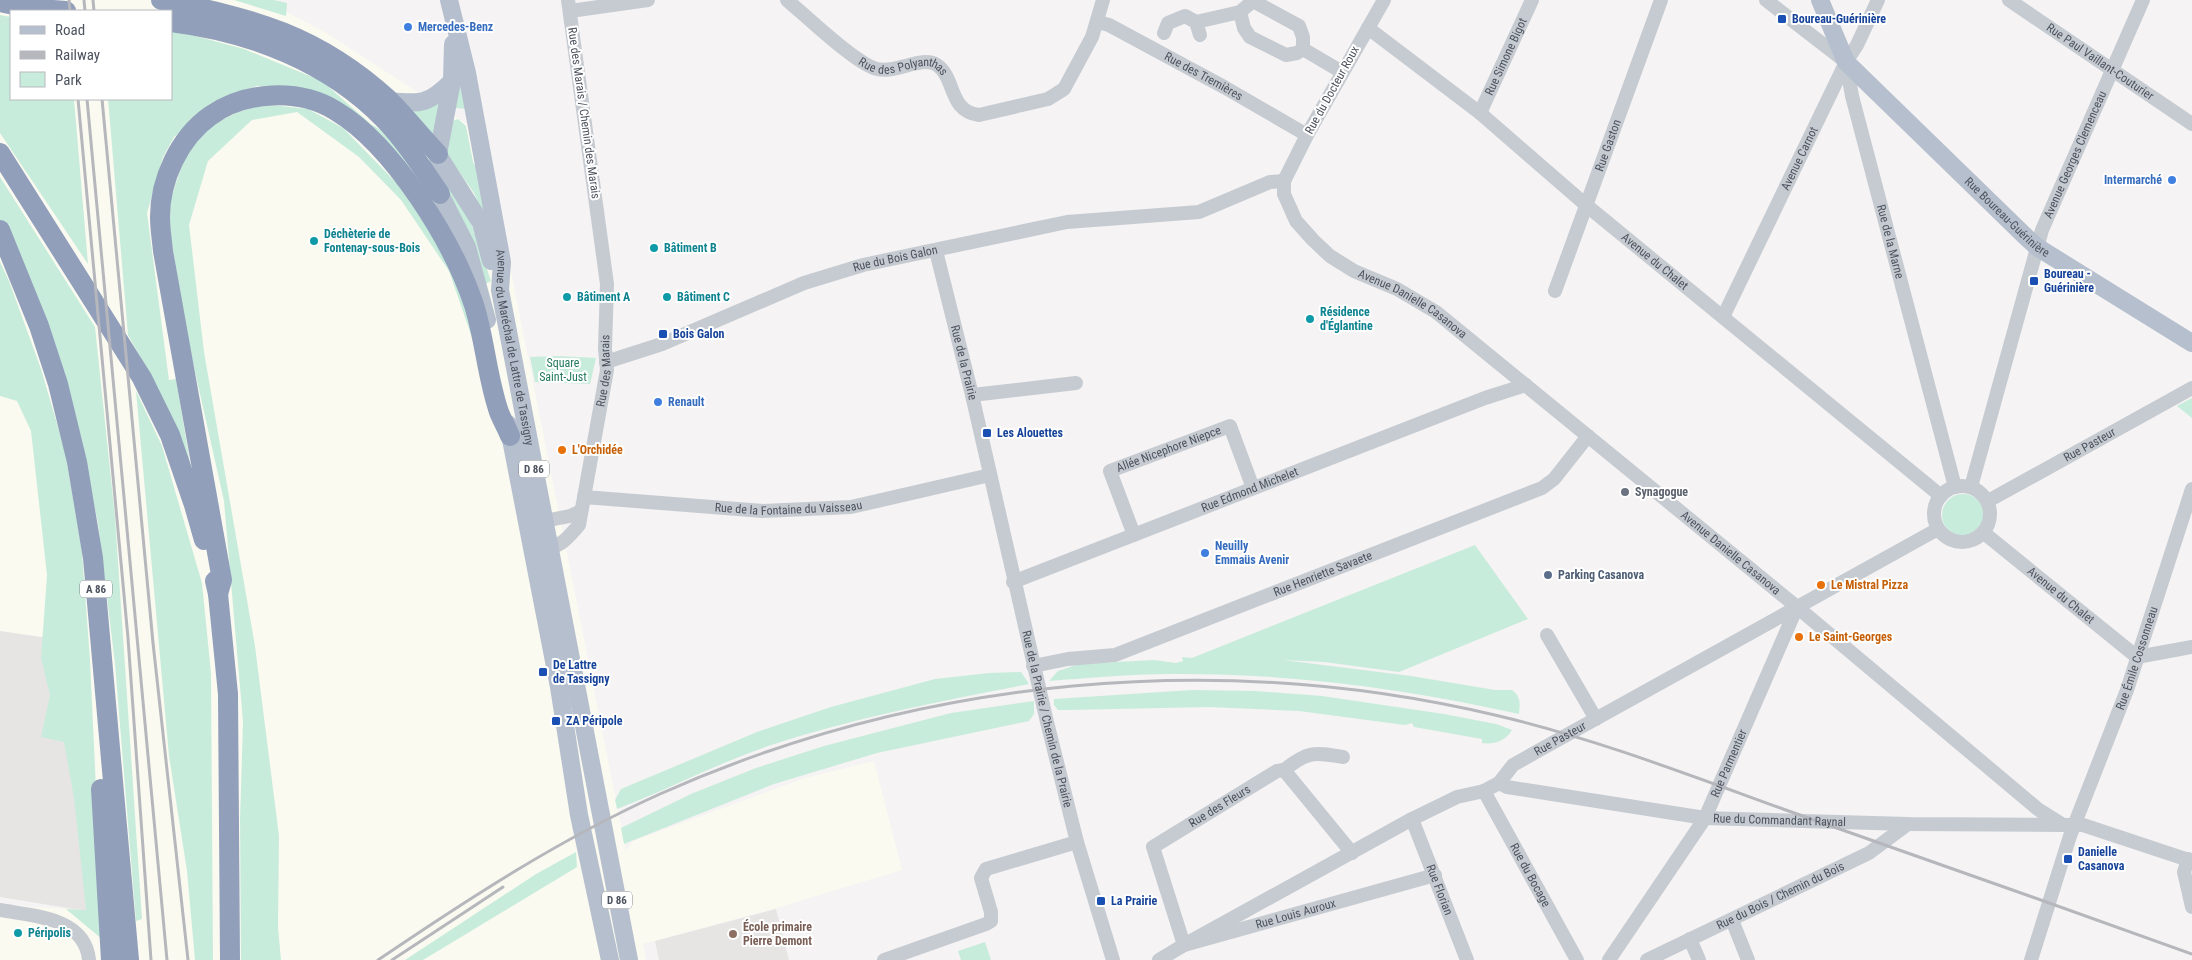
<svg xmlns="http://www.w3.org/2000/svg" width="2192" height="960" viewBox="0 0 2192 960" font-family="'Roboto Condensed',sans-serif">
	<rect width="100%" height="100%" fill="#f5f3f3"/>
	<path fill="#fbfaf0" fill-rule="evenodd" d="M0 0H263L323 31 484 135 626 851 633 841 805 778 874 761 902 870 773 909 643 944 646 960H0V905L86 910 69 642 0 631ZM11 11H171V99H11Z"/>
	<g fill="#e6e5e4">
		<polygon points="0,631 69,641 86,911 0,897"/>
		<polygon points="776,909 789,960 659,960 655,941"/>
	</g>
	<g fill="#c8ecdb">
		<polygon points="234,0 274,0 287,3 286,16"/>
		<polygon points="0,15 11,17 11,99 74,99 88,264 0,133"/>
		<path d="M171 31 192 35 244 49 322 81 372 125C395 135 426 188 439 211L437 212 305 89 257 86 231 95 197 116 174 137 163 157 147 213 169 380 176 379 190 463 156 385 128 335 108 99H171Z"/>
		<polygon points="460,73 467,109 455,108"/>
		<polygon points="442,99 435,137 408,108"/>
		<polygon points="272,105 308,109 343,128 419,206 455,270 477,352 449,271 401,200 359,157 297,112 252,120 208,161 189,225 204,352 255,646 279,836 278,927 281,960 241,960 240,820 243,722 224,501 187,336 169,225 171,198 184,159 201,135 218,122 236,113 254,107"/>
		<polygon points="458,119 466,126 473,162 481,177 487,223 474,193 445,152 452,121"/>
		<polygon points="0,177 95,327 115,517 142,919 136,921 115,664 98,523 75,413 0,222"/>
		<polygon points="445,183 469,217 491,281 484,285"/>
		<polygon points="0,262 9,281 41,369 65,451 82,552 90,660 103,940 66,909 86,910 74,798 64,742 41,737 50,695 41,658 47,575 31,431 17,401 0,396"/>
		<polygon points="558,356 596,358 590,384 535,382 530,357"/>
		<polygon points="136,391 162,446 202,583 211,673 213,960 195,960 187,871 169,756"/>
		<polygon points="2192,398 2192,418 2177,406"/>
		<circle cx="1963" cy="515" r="21"/>
		<path d="M1475 545 1528 619 1399 672 1324 662 1283 660 1411 676 1495 690H1512C1521 697 1520 703 1519 714 1404 688 1288 673 1170 674 1129 674 1089 678 1049 681L1058 671 1079 664 1154 660 1176 663 1183 661 1182 657 1192 658Z"/>
		<path d="M1021 672 1029 684C942 701 856 717 771 745 718 763 669 789 617 809L615 800 621 789 757 732 831 707 935 679 989 673Z"/>
		<path d="M1192 690 1255 691 1322 696 1444 714 1496 724 1512 730C1506 741 1493 745 1482 743V739L1414 727 1412 723 1405 725 1299 711 1209 707 1067 710H1058L1054 705V699Z"/>
		<polygon points="1034,701 1034,714 1029,721 877,753 774,784 624,844 621,828 691,794 756,768 824,746 951,713"/>
		<polygon points="576,852 577,867 423,960 405,960 536,874"/>
		<polygon points="985,942 991,960 961,960 958,951"/>
	</g>
	<g fill="none" stroke-linecap="round" stroke-linejoin="round">
		<g stroke="#c6cbd2" stroke-width="14">
			<path id="s1" d="M787 0C805 15 857 65 877 69 895 74 922 55 937 65 956 78 948 111 979 115L1048 99 1064 89 1092 37 1103 0"/>
			<path id="s2" d="M1384 0 1307 135 1284 181V194L1296 221 1313 240 1330 256 1354 271 1397 289 1436 312 1797 607 2039 810 2063 825H2083L2192 861"/>
			<polyline points="1766,0 1846,62"/>
			<path id="s3" d="M2009 0 2192 124"/>
			<polyline points="570,11 648,0"/>
			<path id="s4" d="M1098 22 1109 25 1224 87 1307 135"/>
			<polyline points="1196,22 1200,35"/>
			<path id="s5" d="M1368 28 1480 113 1586 205 1941 496"/>
			<polyline points="1164,33 1168,23 1185,16 1196,22 1240,12 1253,1 1299,26 1303,37 1303,49 1297,53 1286,55 1250,37 1244,28 1240,12"/>
			<polyline points="1303,49 1342,72"/>
			<path id="s6" d="M1846 62 1852 96 1955 487"/>
			<path id="s7" d="M1480 113 1532 0"/>
			<path id="s8" d="M936 251 972 395 1047 722 1077 842 1113 960"/>
			<path id="s9" d="M1555 291 1661 0"/>
			<path id="s10" d="M1723 317 1846 62 1857 45 1878 0"/>
			<path id="s11" d="M606 362 662 344 804 283 863 265 1067 222 1199 212 1270 182 1284 181"/>
			<polyline points="972,395 1076,383"/>
			<circle cx="1962" cy="514" r="28"/>
			<path id="s12" d="M1971 487 2042 230 2143 0"/>
			<path id="s13" d="M584 497 763 511 851 507 990 475"/>
			<path id="s14" d="M1988 501 2192 388"/>
			<polyline points="544,521 570,516 581,511"/>
			<path id="s15" d="M1984 533 2137 657"/>
			<path id="s16" d="M1134 535 1110 471 1230 426 1253 488"/>
			<path id="s17" d="M542 545C558 552 569 536 579 525L607 370 605 349 607 284 568 0"/>
			<path id="s18" d="M1013 582 1485 398 1526 385"/>
			<polyline points="1547,635 1596,719"/>
			<polyline points="2137,657 2192,647"/>
			<path id="s19" d="M1033 666 1068 659 1115 655 1542 488 1554 479 1588 436"/>
			<path d="M1284 770C1308 751 1313 752 1343 757"/>
			<path id="s20" d="M1499 783 1507 787 1705 818 1908 824 2063 825"/>
			<path id="s21" d="M1484 791 1577 960"/>
			<path id="s22" d="M1412 819 1467 960"/>
			<polyline points="2188,859 2184,872 2192,907"/>
			<path d="M0 910C33 916 85 917 89 960"/>
			<polyline points="1732,920 1748,960"/>
			<polyline points="1690,939 1699,960"/>
			<path id="s23" d="M1184 945 1412 819 1457 797 1484 791 1499 783 1513 765 1545 747 1938 529"/>
			<path id="s24" d="M1184 945 1153 847 1277 771 1284 770 1352 853"/>
			<polyline points="884,960 986,924 991,921 991,912 981,878 986,869 1077,842"/>
			<path id="s25" d="M1159 960 1184 945 1435 875"/>
			<path id="s26" d="M1609 960 1705 818 1797 607"/>
			<path id="s27" d="M1647 960 1869 853 1908 824"/>
			<path id="s28" d="M2031 960 2070 836 2127 690 2192 489"/>
		</g>
		<g stroke="#b6bfce" stroke-width="18">
			<path id="s29" d="M449 0 467 73 502 262 500 290 629 960"/>
			<path id="s30" d="M1820 0 1846 62 2025 236 2037 247 2192 343"/>
			<polyline points="453,44 452,81 438,154 440,194 467,247 487,320"/>
			<path d="M389 101C421 104 428 105 452 81"/>
			<polyline points="438,155 481,223 491,261"/>
			<polyline points="508,424 559,687 579,815 610,960"/>
		</g>
		<g stroke="#919fbb" stroke-width="20">
			<path d="M161 0C253 18 318 35 389 100 406 117 421 136 438 154"/>
			<polyline points="0,2 28,8 66,11"/>
			<path d="M171 22C251 32 329 62 385 120 406 142 423 169 440 194"/>
			<polyline points="0,153 142,378 170,435 194,505 204,540"/>
			<polyline points="0,230 39,326 58,384 77,462 93,558 129,960"/>
			<polyline points="215,581 218,594 228,694 230,960"/>
			<path d="M218 594 222 580 163 251C162 240 160 229 160 217 160 180 179 138 210 116 245 91 299 88 336 111 394 146 453 242 474 305 485 340 487 377 499 412 502 420 507 428 510 436"/>
			<polyline points="101,789 111,960"/>
		</g>
		<g stroke="#b6b7bc" stroke-width="3">
			<polyline points="69,0 70,11"/>
			<polyline points="84,0 85,11"/>
			<polyline points="93,0 94,11"/>
			<polyline points="78,99 128,638 151,960"/>
			<polyline points="87,99 167,960"/>
			<polyline points="102,99 153,643 188,960"/>
			<path d="M378 960C468 899 560 839 660 794 922 677 1219 649 1499 716 1596 739 1689 775 1783 809 1919 857 2056 905 2192 954"/>
			<polyline points="392,960 503,887"/>
		</g>
	</g>
	<g fill="#1a4fb4" stroke="#fff" stroke-width="2">
		<rect x="1777" y="14" width="10" height="10" rx="2.5"/>
		<rect x="2029" y="276" width="10" height="10" rx="2.5"/>
		<rect x="658" y="329" width="10" height="10" rx="2.5"/>
		<rect x="982" y="428" width="10" height="10" rx="2.5"/>
		<rect x="538" y="667" width="10" height="10" rx="2.5"/>
		<rect x="551" y="716" width="10" height="10" rx="2.5"/>
		<rect x="2063" y="854" width="10" height="10" rx="2.5"/>
		<rect x="1096" y="896" width="10" height="10" rx="2.5"/>
	</g>
	<g fill="#3f7fe0" stroke="#fff" stroke-width="2">
		<circle cx="408" cy="27" r="5"/>
		<circle cx="2172" cy="180" r="5"/>
		<circle cx="658" cy="402" r="5"/>
		<circle cx="1205" cy="553" r="5"/>
	</g>
	<g fill="#0f9aa8" stroke="#fff" stroke-width="2">
		<circle cx="314" cy="241" r="5"/>
		<circle cx="654" cy="248" r="5"/>
		<circle cx="567" cy="297" r="5"/>
		<circle cx="667" cy="297" r="5"/>
		<circle cx="1310" cy="319" r="5"/>
		<circle cx="18" cy="933" r="5"/>
	</g>
	<g fill="#e8710a" stroke="#fff" stroke-width="2">
		<circle cx="562" cy="450" r="5"/>
		<circle cx="1821" cy="585" r="5"/>
		<circle cx="1799" cy="637" r="5"/>
	</g>
	<circle fill="#6b7280" stroke="#fff" stroke-width="2" cx="1625" cy="492" r="5"/>
	<circle fill="#5c6f8a" stroke="#fff" stroke-width="2" cx="1548" cy="575" r="5"/>
	<circle fill="#8d6e63" stroke="#fff" stroke-width="2" cx="733" cy="934" r="5"/>
	<g text-anchor="middle" stroke-width="4" stroke-linejoin="round" paint-order="stroke">
		<g fill="#fff" stroke="#82878e" stroke-width="1">
			<rect x="519" y="460.5" width="30" height="17" rx="4"/>
			<rect x="80" y="580.5" width="32" height="17" rx="4"/>
			<rect x="602" y="891.5" width="30" height="17" rx="4"/>
		</g>
		<g font-size="11" font-weight="bold" fill="#4d535e">
			<text x="534" y="473">D 86</text>
			<text x="96" y="593">A 86</text>
			<text x="617" y="904">D 86</text>
		</g>
		<g font-size="12" font-weight="bold" fill="#164399" stroke="#fff" text-anchor="start">
			<text x="1792" y="23">Boureau-Guérinière</text>
			<text x="2044" y="278">Boureau -<tspan x="2044" dy="14">Guérinière</tspan></text>
			<text x="673" y="338">Bois Galon</text>
			<text x="997" y="437">Les Alouettes</text>
			<text x="553" y="669">De Lattre<tspan x="553" dy="14">de Tassigny</tspan></text>
			<text x="566" y="725">ZA Péripole</text>
			<text x="2078" y="856">Danielle<tspan x="2078" dy="14">Casanova</tspan></text>
			<text x="1111" y="905">La Prairie</text>
		</g>
		<g font-size="12" font-weight="bold" fill="#366cbe" stroke="#fff" text-anchor="start">
			<text x="418" y="31">Mercedes-Benz</text>
			<text x="2162" y="184" text-anchor="end">Intermarché</text>
			<text x="668" y="406">Renault</text>
			<text x="1215" y="550">Neuilly<tspan x="1215" dy="14">Emmaüs Avenir</tspan></text>
		</g>
		<g font-size="12" fill="#4d535e" stroke="#fff">
			<text dy="4" stroke="none"><textPath href="#s7" startOffset="62">Rue Simone Bigot</textPath></text>
			<text dy="4" stroke="none"><textPath href="#s3" startOffset="110">Rue Paul Vaillant-Couturier</textPath></text>
			<text dy="4" stroke="none"><textPath href="#s1" startOffset="141">Rue des Polyanthas</textPath></text>
			<text dy="4" stroke="none"><textPath href="#s4" startOffset="119">Rue des Tremières</textPath></text>
			<text transform="translate(1332 90) rotate(-61)" y="4">Rue du Docteur Roux</text>
			<text transform="translate(584 113) rotate(82)" y="4">Rue des Marais / Chemin des Marais</text>
			<text dy="4" stroke="none"><textPath href="#s9" startOffset="155">Rue Gaston</textPath></text>
			<text dy="4" stroke="none"><textPath href="#s12" startOffset="349">Avenue Georges Clemenceau</textPath></text>
			<text dy="4" stroke="none"><textPath href="#s10" startOffset="176">Avenue Carnot</textPath></text>
			<text dy="4" stroke="none"><textPath href="#s30" startOffset="291">Rue Boureau-Guérinière</textPath></text>
			<text dy="4" stroke="none"><textPath href="#s6" startOffset="185">Rue de la Marne</textPath></text>
			<text dy="4" stroke="none"><textPath href="#s11" startOffset="308">Rue du Bois Galon</textPath></text>
			<text dy="4" stroke="none"><textPath href="#s5" startOffset="370">Avenue du Chalet</textPath></text>
			<text dy="4" stroke="none"><textPath href="#s2" startOffset="394">Avenue Danielle Casanova</textPath></text>
			<text dy="4" stroke="none"><textPath href="#s29" startOffset="354">Avenue du Maréchal de Lattre de Tassigny</textPath></text>
			<text dy="4" stroke="none"><textPath href="#s8" startOffset="115">Rue de la Prairie</textPath></text>
			<text dy="4" stroke="none"><textPath href="#s17" startOffset="202">Rue des Marais</textPath></text>
			<text dy="4" stroke="none"><textPath href="#s14" startOffset="116">Rue Pasteur</textPath></text>
			<text dy="4" stroke="none"><textPath href="#s16" startOffset="131">Allée Nicephore Niepce</textPath></text>
			<text dy="4" stroke="none"><textPath href="#s18" startOffset="254">Rue Edmond Michelet</textPath></text>
			<text dy="4" stroke="none"><textPath href="#s13" startOffset="205">Rue de la Fontaine du Vaisseau</textPath></text>
			<text dy="4" stroke="none"><textPath href="#s2" startOffset="799">Avenue Danielle Casanova</textPath></text>
			<text dy="4" stroke="none"><textPath href="#s19" startOffset="306">Rue Henriette Savaete</textPath></text>
			<text dy="4" stroke="none"><textPath href="#s15" startOffset="99">Avenue du Chalet</textPath></text>
			<text dy="4" stroke="none"><textPath href="#s28" startOffset="320">Rue Émile Cossonneau</textPath></text>
			<text dy="4" stroke="none"><textPath href="#s8" startOffset="481">Rue de la Prairie / Chemin de la Prairie</textPath></text>
			<text dy="4" stroke="none"><textPath href="#s23" startOffset="432">Rue Pasteur</textPath></text>
			<text dy="4" stroke="none"><textPath href="#s26" startOffset="231">Rue Parmentier</textPath></text>
			<text dy="4" stroke="none"><textPath href="#s24" startOffset="181">Rue des Fleurs</textPath></text>
			<text dy="4" stroke="none"><textPath href="#s20" startOffset="284">Rue du Commandant Raynal</textPath></text>
			<text dy="4" stroke="none"><textPath href="#s21" startOffset="96">Rue du Bocage</textPath></text>
			<text dy="4" stroke="none"><textPath href="#s22" startOffset="76">Rue Florian</textPath></text>
			<text dy="4" stroke="none"><textPath href="#s27" startOffset="148">Rue du Bois / Chemin du Bois</textPath></text>
			<text dy="4" stroke="none"><textPath href="#s25" startOffset="145">Rue Louis Auroux</textPath></text>
		</g>
		<g font-size="12" font-weight="bold" fill="#0d838f" stroke="#fff" text-anchor="start">
			<text x="324" y="238">Déchèterie de<tspan x="324" dy="14">Fontenay-sous-Bois</tspan></text>
			<text x="664" y="252">Bâtiment B</text>
			<text x="577" y="301">Bâtiment A</text>
			<text x="677" y="301">Bâtiment C</text>
			<text x="1320" y="316">Résidence<tspan x="1320" dy="14">d'Églantine</tspan></text>
			<text x="28" y="937">Péripolis</text>
		</g>
		<g font-size="12" fill="#23795b" stroke="#fff">
			<text x="563" y="367">Square<tspan x="563" dy="14">Saint-Just</tspan></text>
		</g>
		<g font-size="12" font-weight="bold" fill="#c56008" stroke="#fff" text-anchor="start">
			<text x="572" y="454">L'Orchidée</text>
			<text x="1831" y="589">Le Mistral Pizza</text>
			<text x="1809" y="641">Le Saint-Georges</text>
		</g>
		<g font-size="12" font-weight="bold" fill="#5b616d" stroke="#fff" text-anchor="start">
			<text x="1635" y="496">Synagogue</text>
		</g>
		<g font-size="12" font-weight="bold" fill="#4e5e75" stroke="#fff" text-anchor="start">
			<text x="1558" y="579">Parking Casanova</text>
		</g>
		<g font-size="12" font-weight="bold" fill="#785e54" stroke="#fff" text-anchor="start">
			<text x="743" y="931">École primaire<tspan x="743" dy="14">Pierre Demont</tspan></text>
		</g>
	</g>
	<rect x="10" y="10" width="162" height="90" fill="#ffffff" stroke="#b8babf"/>
	<rect x="20" y="26" width="25" height="8" fill="#b6bfce" stroke="#b8babf"/>
	<text x="55" y="35" font-size="15" fill="#4d535e">Road</text>
	<rect x="20" y="51" width="25" height="8" fill="#b6b7bc" stroke="#b8babf"/>
	<text x="55" y="60" font-size="15" fill="#4d535e">Railway</text>
	<rect x="20" y="72" width="25" height="15" fill="#c8ecdb" stroke="#b8babf"/>
	<text x="55" y="85" font-size="15" fill="#4d535e">Park</text>
</svg>
